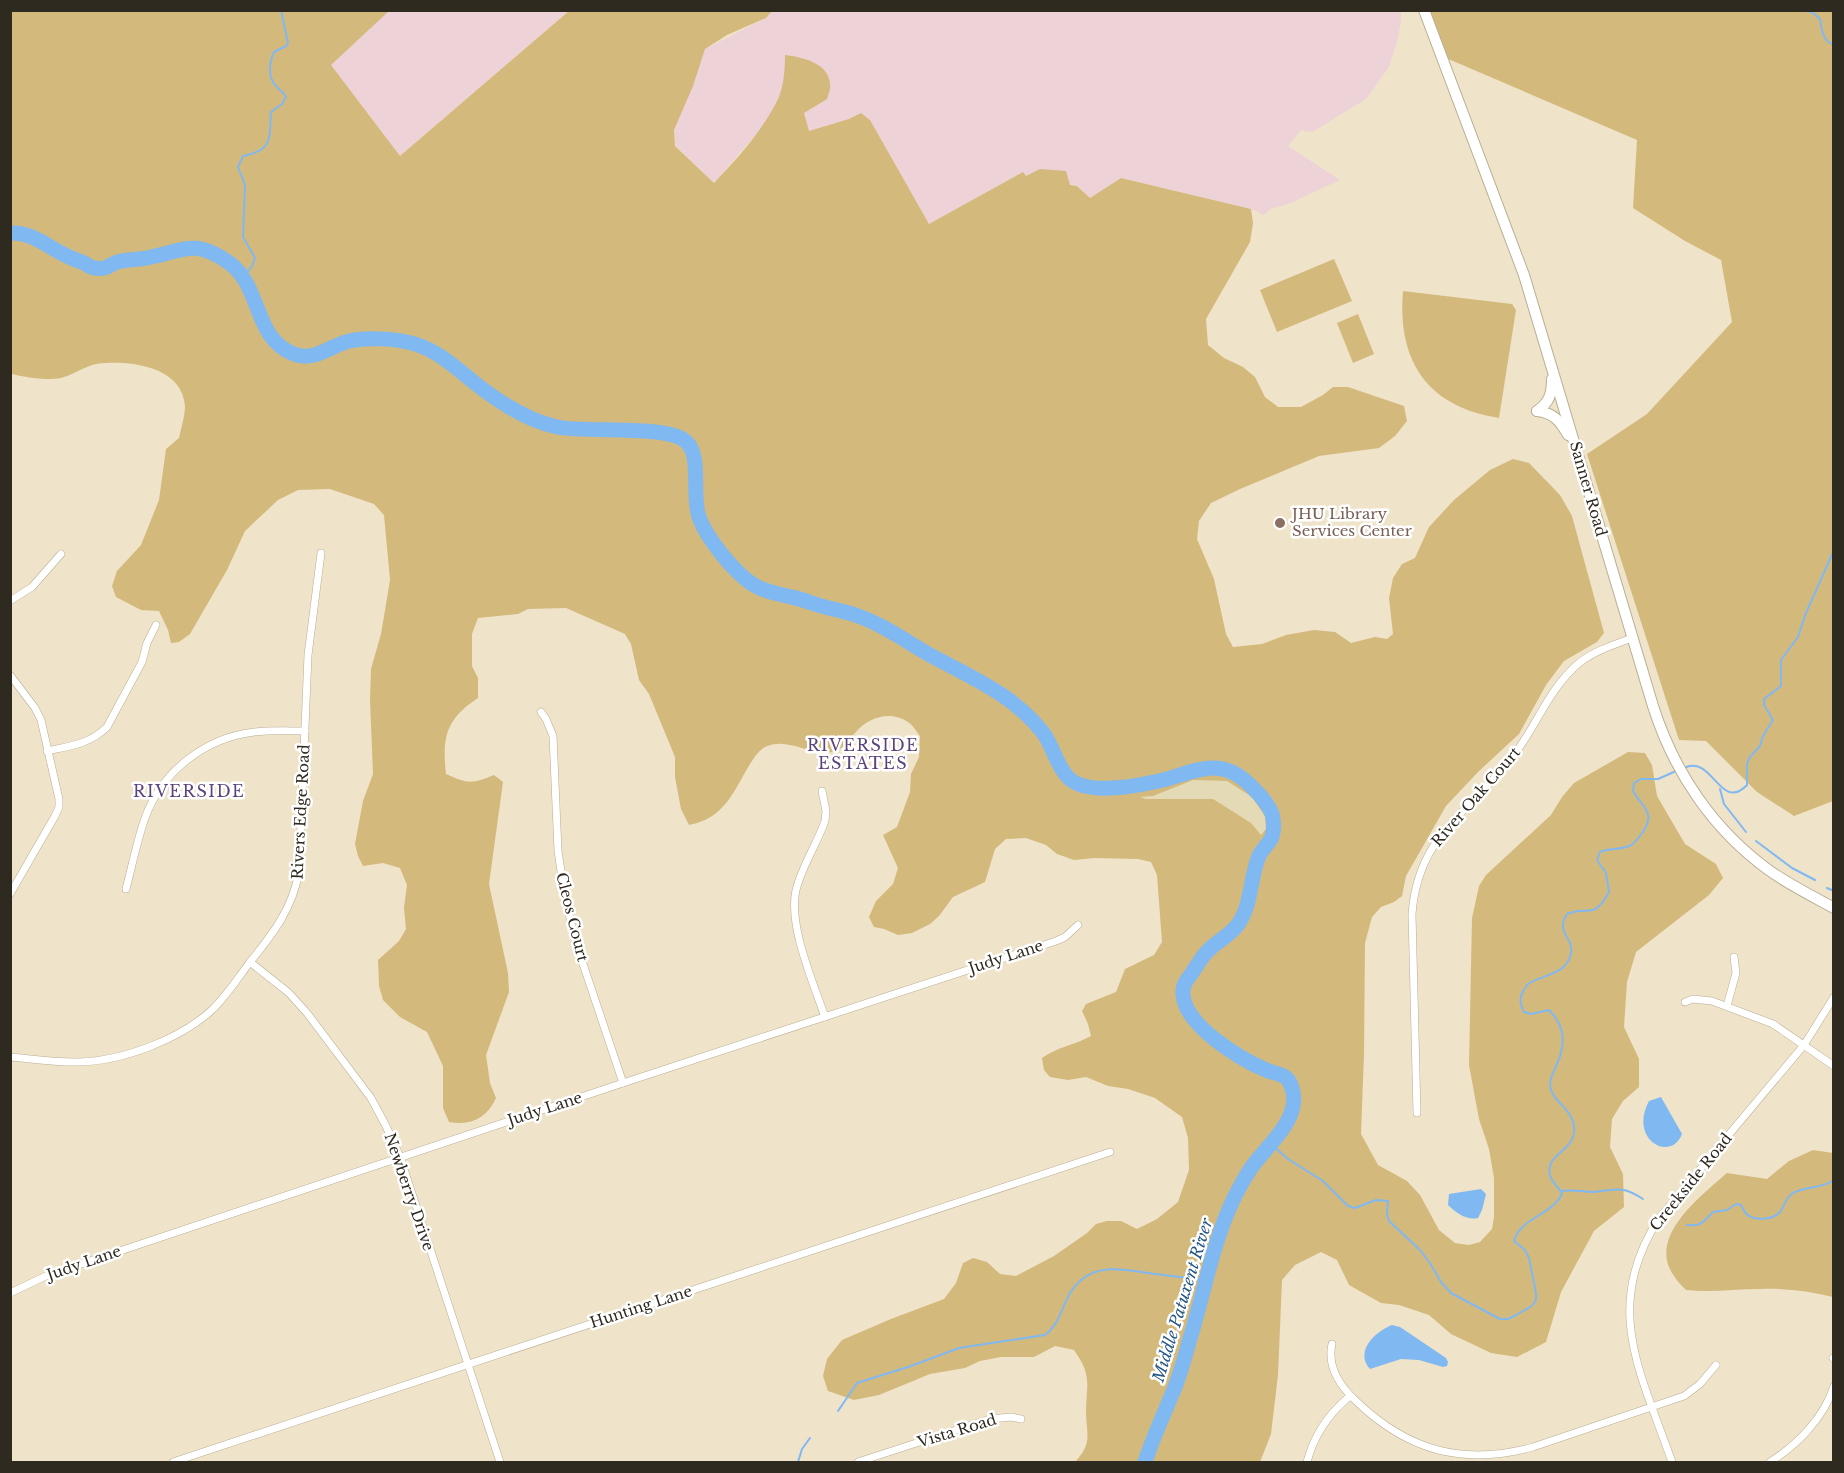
<svg xmlns="http://www.w3.org/2000/svg" width="1844" height="1473" viewBox="0 0 1844 1473" font-family="'Libre Baskerville',serif">
	<rect width="100%" height="100%" fill="#efe3c9"/>
	<g fill="#edd2d8">
		<polygon points="386,11 569,11 400,156 331,65"/>
		<polygon points="769,11 1401,11 1401,19 1398,39 1389,67 1366,99 1314,131 1306,132 1302,129 1288,146 1340,180 1288,204 1270,209 1264,215 1251,209 1121,178 1090,198 1078,186 1026,176 1023,172 929,224 908,187 810,141 758,132 714,183 675,145 674,130 705,49 766,18"/>
	</g>
	<g fill="#d4b97c">
		<path d="M11 11H389L331 65 400 156 569 11H772L766 18 727 35 705 49 693 86 674 130 675 146 714 183C738 158 764 129 779 97 784 84 785 69 785 55 802 57 829 63 830 84 831 89 828 95 827 99L804 113 809 131 849 119 861 113 870 120 929 224 1023 172 1026 176 1040 169 1066 171 1070 185 1077 186 1090 198 1121 178 1251 209 1253 223 1250 242 1206 319 1208 345 1224 358 1243 367 1255 377 1265 397 1278 407H1301L1323 395 1333 387H1348L1404 406 1407 421 1395 436 1379 448 1319 456 1240 489 1211 503 1199 521 1197 539 1214 579 1226 634 1233 647 1262 644 1286 635 1314 630 1335 632 1351 643 1375 637 1387 639 1393 634 1389 598 1393 578 1402 564 1415 558 1429 527 1454 500 1490 470 1513 459 1529 463 1560 495 1572 516 1604 633 1597 642 1564 661 1546 685 1519 734 1478 772 1446 806 1406 876 1402 896 1394 902 1381 907 1372 917 1365 943 1364 1054 1361 1134 1378 1165 1407 1181 1420 1195 1439 1230 1455 1243 1469 1245 1480 1242 1492 1229 1494 1217V1178L1489 1149 1479 1119 1469 1065 1472 918 1479 886 1486 875 1551 815 1562 797 1574 783 1628 752 1645 753 1652 765 1657 796 1685 844 1716 864 1723 878 1709 895 1636 952 1627 982 1624 1027 1639 1059V1087L1623 1101 1612 1119 1610 1147 1623 1174 1624 1207 1594 1231 1561 1292 1546 1342 1517 1357 1491 1353 1451 1334 1429 1315 1399 1305 1381 1303 1349 1285 1337 1260 1321 1252 1295 1265 1282 1280 1278 1375 1271 1434 1260 1462H1075C1092 1444 1087 1436 1086 1414 1086 1384 1093 1377 1074 1350L1055 1346 1034 1357H1001L980 1361 965 1368 930 1374 879 1395 854 1400 828 1391 823 1376 827 1359 842 1340 891 1319 944 1299 956 1283 963 1263 973 1258 987 1262 1000 1274 1016 1276 1054 1256 1087 1233 1096 1224 1107 1221H1121L1137 1229 1157 1219 1178 1202 1189 1170 1188 1138 1182 1117 1155 1098 1128 1089 1108 1086 1086 1077 1068 1080 1050 1077 1044 1070 1042 1058C1057 1047 1075 1045 1091 1036L1088 1024 1082 1011 1086 1004 1116 992 1125 969 1154 955 1162 942 1157 875 1151 862 1138 859 1094 858 1074 860 1057 854 1046 845 1026 838 1006 839 995 849 985 882 953 897 939 916 930 924 912 933 898 935 884 929 874 927 869 917 876 901 893 884 898 868 883 835 897 827 910 792 911 774 919 757 920 736C916 731 913 725 908 722 891 710 868 717 856 732 848 740 845 749 832 752 811 757 788 736 765 747 759 750 754 758 750 764 733 792 725 818 689 825L681 809 675 777V757L649 694 639 680 631 644 625 634 566 608 528 609 518 614 478 618 472 634V666L478 678V698C446 719 442 737 446 774 468 784 472 784 494 775L503 782 489 884 508 973 509 992 486 1055 490 1083 496 1098C487 1118 471 1126 449 1122L443 1108V1066L427 1032 400 1017 383 1000 379 986 378 960 399 941 406 929 404 908 407 885 400 868 383 863 363 866 358 856 355 844 363 801 373 774 370 700 371 669 381 634 390 580 384 515 374 504 330 489 298 490 278 500 245 531 227 570 190 634 179 642 171 643 168 630 159 611 141 610 116 597 112 586 117 571 141 545 159 500 166 449 179 438C181 428 185 416 185 406 182 368 135 361 105 363 88 363 76 374 61 378 46 381 25 377 11 374Z"/>
		<polygon points="1428,11 1833,11 1833,801 1794,816 1757,792 1706,741 1679,740 1587,454 1647,414 1732,322 1721,260 1685,241 1633,208 1637,140 1446,58"/>
		<polygon points="1334,259 1352,301 1277,332 1260,290"/>
		<path d="M1403 291 1512 304 1516 310 1499 418C1428 407 1397 362 1403 291Z"/>
		<polygon points="1358,314 1374,354 1353,363 1337,323"/>
		<path d="M1813 1150 1833 1153V1297C1809 1291 1785 1288 1760 1289 1735 1289 1711 1293 1686 1290 1682 1286 1677 1281 1674 1276 1646 1237 1701 1196 1727 1173L1767 1179 1789 1161Z"/>
	</g>
	<polygon fill="#e4dbb6" points="1193,780 1227,781 1252,797 1265,816 1266,829 1261,835 1251,823 1213,799 1146,799 1140,797 1153,796"/>
	<g fill="#80b8f2">
		<path d="M1661 1097 1682 1134C1671 1163 1628 1140 1649 1101Z"/>
		<path d="M1481 1189 1486 1194 1482 1210 1478 1218C1467 1221 1455 1212 1448 1205L1449 1194Z"/>
		<path d="M1392 1325 1400 1327 1446 1358 1448 1362 1447 1366 1443 1367 1419 1360 1401 1359 1370 1369C1354 1351 1376 1331 1392 1325Z"/>
	</g>
	<g fill="none" stroke-linecap="round" stroke-linejoin="round">
		<g stroke="#80b8f2" stroke-width="2">
			<path d="M1797 10 1812 12 1820 19C1822 29 1822 41 1834 45"/>
			<path d="M243 278 252 266 255 258 243 237 245 185 238 167 243 156C274 150 269 138 271 112L282 104 286 97C284 92 280 91 276 86 267 76 269 64 274 52L286 46 288 43 281 10"/>
			<path d="M1684 768C1713 754 1720 813 1747 785V764L1750 757 1760 746 1763 736 1773 720 1764 705V699L1781 686V660L1798 637 1806 613 1834 550"/>
			<polyline points="1720,789 1724,804 1746,832"/>
			<polyline points="1756,841 1792,868 1815,880"/>
			<polyline points="1827,888 1834,891"/>
			<path d="M1271 1144 1288 1159 1323 1181 1348 1206 1355 1208 1376 1200 1388 1201 1387 1215 1389 1221 1420 1250 1430 1263 1441 1282 1451 1293 1500 1319H1508L1516 1315 1532 1306 1536 1300V1293L1529 1258 1525 1250 1514 1241C1520 1218 1552 1215 1562 1194 1559 1187 1551 1182 1550 1175 1545 1155 1572 1151 1574 1133 1577 1110 1552 1103 1550 1086 1550 1077 1554 1071 1557 1064 1566 1043 1565 1026 1549 1010L1531 1014 1524 1012C1518 1001 1520 994 1528 984 1541 975 1564 975 1570 957 1577 938 1554 934 1567 914 1589 905 1593 921 1609 892L1606 873 1597 860 1600 852C1609 848 1620 850 1629 846 1635 844 1638 838 1642 833 1657 813 1642 807 1633 791L1634 783 1641 779H1658L1676 771"/>
			<path d="M1561 1191C1572 1189 1582 1192 1594 1192 1617 1190 1622 1185 1643 1199"/>
			<path d="M1687 1225C1701 1227 1704 1221 1713 1212L1727 1210 1736 1204 1741 1205C1743 1209 1745 1214 1749 1216 1758 1221 1774 1219 1780 1212 1785 1205 1785 1198 1793 1193 1806 1186 1822 1189 1834 1180"/>
			<path d="M838 1411 857 1383 911 1366 959 1348 1045 1335C1063 1322 1063 1295 1080 1281 1101 1262 1131 1271 1155 1274 1172 1276 1189 1278 1206 1281"/>
			<polyline points="798,1462 802,1449 810,1438"/>
		</g>
		<path stroke="#80b8f2" stroke-width="15" d="M10 233C32 232 45 245 63 254 70 258 77 260 84 263 88 265 91 268 95 268 105 270 108 266 117 262 128 259 140 260 151 257 185 250 195 239 228 262 262 285 253 339 294 354 314 362 330 346 349 341 365 338 390 338 407 342 434 347 455 367 476 384 499 402 528 421 557 427 587 433 662 425 684 440 703 452 691 494 699 517 706 537 731 568 748 581 761 591 775 593 791 597 802 599 813 604 825 607 836 610 848 612 858 616 884 625 907 642 930 655 970 677 1015 695 1044 734 1053 747 1056 763 1066 775 1081 796 1131 787 1154 782 1191 775 1218 752 1251 786 1259 794 1268 803 1272 814 1274 821 1274 830 1272 837 1269 844 1262 849 1259 856 1250 877 1252 903 1239 923 1231 936 1214 942 1205 954 1200 960 1196 967 1192 973 1187 980 1182 985 1183 994 1184 1025 1240 1059 1266 1070 1278 1075 1288 1073 1292 1088 1302 1119 1267 1145 1251 1168 1245 1177 1239 1188 1234 1198 1212 1244 1204 1294 1189 1342 1185 1357 1181 1372 1175 1387 1165 1412 1153 1437 1145 1462"/>
		<defs>
			<g id="minor">
				<polyline points="10,601 32,587 61,554"/>
				<polyline points="10,675 35,708 41,720 59,799 59,807 55,816 10,894"/>
				<polyline points="541,712 546,719 553,736 558,851 565,898 576,943 623,1083"/>
				<path d="M47 751C70 746 90 744 107 727L142 662 147 643 156 625"/>
				<path d="M822 791 826 811 825 821C817 844 802 866 796 890 788 925 813 982 825 1017"/>
				<path d="M126 889C132 866 137 841 145 818 162 771 205 738 254 732 271 730 288 731 305 731"/>
				<polyline points="250,962 289,993 307,1013 371,1098 386,1126 400,1157 500,1462"/>
				<polyline points="1685,1002 1693,999 1712,1001 1773,1024 1834,1066"/>
				<polyline points="1727,1006 1736,973 1734,957"/>
				<path d="M10 1057C33 1059 56 1063 79 1062 123 1061 181 1039 213 1009 227 995 238 978 250 962 273 934 293 908 299 871L308 655 321 553"/>
				<path d="M1417 1113 1412 914C1418 836 1466 815 1510 760 1536 729 1547 690 1579 663 1594 651 1613 645 1632 638"/>
				<polyline points="10,1293 48,1275 623,1083 1056,941 1065,937 1078,925"/>
				<path d="M1332 1344C1327 1366 1340 1386 1356 1401 1408 1451 1463 1466 1533 1447L1684 1396 1700 1384 1716 1365"/>
				<polyline points="1833,1358 1834,1359"/>
				<polyline points="173,1462 1110,1152"/>
				<polyline points="858,1462 990,1419 1011,1417 1021,1419"/>
				<path d="M1307 1462C1314 1435 1328 1414 1350 1396"/>
				<path d="M1672 1462C1641 1373 1601 1306 1660 1217L1804 1045 1834 997"/>
				<path d="M1770 1462C1797 1445 1824 1418 1834 1386"/>
			</g>
			<g id="secondary">
				<path d="M1424 10 1524 275 1653 706C1674 772 1713 830 1770 871 1790 885 1812 896 1834 908"/>
				<path d="M1537 411C1554 413 1560 421 1568 435"/>
				<path d="M1537 411C1549 403 1552 394 1552 379"/>
			</g>
		</defs>
		<use href="#minor" stroke="#b9ae95" stroke-width="8"/>
		<use href="#secondary" stroke="#b9ae95" stroke-width="12"/>
		<use href="#minor" stroke="#fff" stroke-width="7"/>
		<use href="#secondary" stroke="#fff" stroke-width="10"/>
	</g>
	<circle fill="#8d6e63" stroke="#fff" stroke-width="2" cx="1280" cy="523" r="6"/>
	<g text-anchor="middle" stroke-width="5" stroke-linejoin="round" paint-order="stroke">
		<g font-size="15" fill="#2f2a20" stroke="#fff">
			<text transform="translate(1588 489) rotate(74)" y="5">Sanner Road</text>
			<text transform="translate(1476 797) rotate(-49)" y="5">River Oak Court</text>
			<text transform="translate(301 812) rotate(-87)" y="5">Rivers Edge Road</text>
			<text transform="translate(572 917) rotate(76)" y="5">Cleos Court</text>
			<text transform="translate(1006 957) rotate(-18)" y="5">Judy Lane</text>
			<text transform="translate(545 1109) rotate(-18)" y="5">Judy Lane</text>
			<text transform="translate(1691 1182) rotate(-51)" y="5">Creekside Road</text>
			<text transform="translate(409 1192) rotate(71)" y="5">Newberry Drive</text>
			<text transform="translate(84 1263) rotate(-19)" y="5">Judy Lane</text>
			<text transform="translate(641 1307) rotate(-18)" y="5">Hunting Lane</text>
			<text transform="translate(957 1431) rotate(-17)" y="5">Vista Road</text>
		</g>
		<g font-size="15" fill="#785e54" stroke="#fff" text-anchor="start">
			<text x="1292" y="519">JHU Library<tspan x="1292" dy="17">Services Center</tspan></text>
		</g>
		<g font-size="16" letter-spacing="1.5" fill="#5b427e" stroke="#fff">
			<text x="863" y="751">RIVERSIDE<tspan x="863" dy="18">ESTATES</tspan></text>
			<text x="189" y="797">RIVERSIDE</text>
		</g>
		<g font-size="16" font-style="italic" fill="#235585" stroke="#fff">
			<text transform="translate(1182 1300) rotate(-73)" y="6">Middle Patuxent River</text>
		</g>
	</g>
	<rect width="1844" height="1473" fill="none" stroke="#2f2a20" stroke-width="24"/>
</svg>
